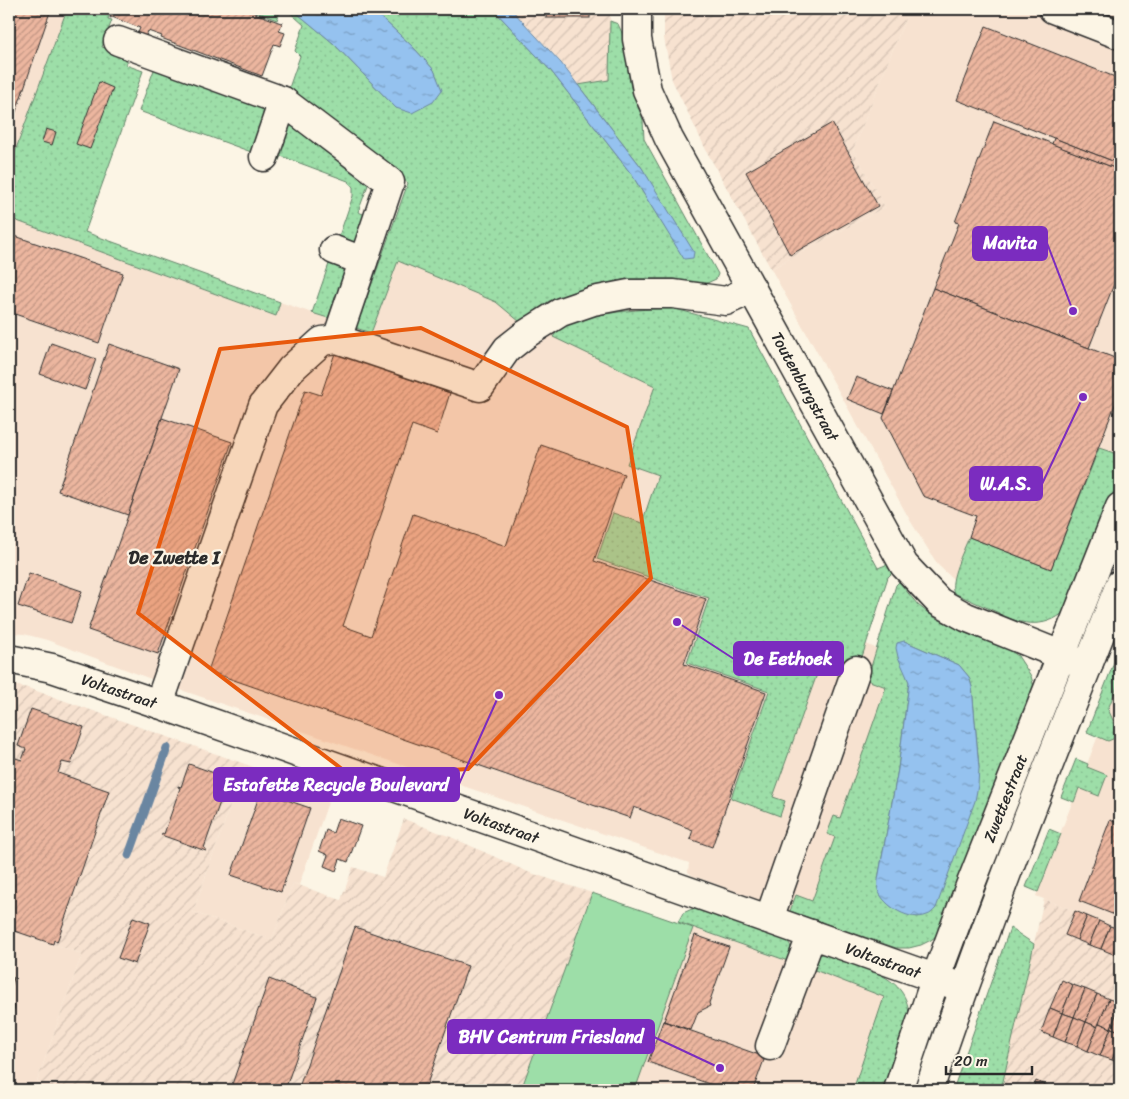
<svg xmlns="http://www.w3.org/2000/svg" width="1129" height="1099" viewBox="0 0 1129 1099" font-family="Sriracha,sans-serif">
	<defs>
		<pattern id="industrial-furrows" width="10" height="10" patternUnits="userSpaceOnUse" patternTransform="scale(1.25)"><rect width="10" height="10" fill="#f7e2d0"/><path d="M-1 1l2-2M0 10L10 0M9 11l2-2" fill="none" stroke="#d4c2b3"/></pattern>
		<pattern id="grass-dots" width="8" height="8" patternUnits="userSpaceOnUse" patternTransform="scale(1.25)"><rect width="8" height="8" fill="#9ddea8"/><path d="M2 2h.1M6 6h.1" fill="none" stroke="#87bf91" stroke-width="1.8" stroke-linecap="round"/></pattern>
		<pattern id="water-ripples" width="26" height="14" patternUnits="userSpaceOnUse" patternTransform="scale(1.25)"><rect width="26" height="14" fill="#95c2ef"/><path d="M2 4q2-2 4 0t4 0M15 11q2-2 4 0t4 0" fill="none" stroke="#7a9ec2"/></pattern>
		<pattern id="building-hatch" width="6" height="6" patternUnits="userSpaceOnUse" patternTransform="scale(1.25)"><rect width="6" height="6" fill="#ecb69f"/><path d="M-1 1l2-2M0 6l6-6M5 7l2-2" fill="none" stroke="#bf9482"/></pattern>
	</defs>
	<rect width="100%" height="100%" fill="#fcf5e5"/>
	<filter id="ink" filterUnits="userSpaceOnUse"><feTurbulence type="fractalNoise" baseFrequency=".02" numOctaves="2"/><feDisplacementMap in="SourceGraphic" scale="10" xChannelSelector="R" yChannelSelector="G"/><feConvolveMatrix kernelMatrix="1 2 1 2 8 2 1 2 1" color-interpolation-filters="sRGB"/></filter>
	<g filter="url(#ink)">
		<g fill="#f7e2d0">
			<polygon points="9,9 67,9 9,168"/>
			<polygon points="909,9 1120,9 1120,452 1064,600 1030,609 953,579 938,565 911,522 771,269 885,207 853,150"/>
			<polygon points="435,161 638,236 862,642 951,683 884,945 693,876 688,872 689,863 175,688 47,640 24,634 9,633 9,218 276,316 280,302 371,333"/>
			<polygon points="1120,679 1120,929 1036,896"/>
			<polygon points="245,764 331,794 299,885 293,883 272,940 193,912"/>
			<polygon points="592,893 812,969 885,997 853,1090 521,1090"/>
			<polygon points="9,928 82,954 34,1090 9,1090"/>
		</g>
		<g fill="url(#industrial-furrows)">
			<polygon points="511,9 610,9 610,125 561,62"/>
			<polygon points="664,9 909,9 853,150 885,207 771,269 707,152 672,80 664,38"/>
			<polygon points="9,684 28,688 245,764 193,912 272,940 293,883 341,900 353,867 383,877 404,819 451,837 528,872 592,893 521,1090 34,1090 82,954 9,928"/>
			<polygon points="1044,899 1120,929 1120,1090 1001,1090"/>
		</g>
		<g fill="url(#grass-dots)" stroke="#64846a" fill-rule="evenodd">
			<polygon points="67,9 112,9 108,19 112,20 102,47 129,56 126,65 143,71 85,232 280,302 276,316 9,218 9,168"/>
			<polygon points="248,9 281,9 277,20"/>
			<polygon points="286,9 292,9 333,43 396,108 441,91 434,70 413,47 372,9 493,9 551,71 632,175 684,258 642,168 578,85 609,80 610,21 618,24 622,33 631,88 643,120 644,139 718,274 716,279 707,283 674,279 627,279 588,287 549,301 520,322 496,302 398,261 371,333 356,328 408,183 289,88 300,56 295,51 304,25"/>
			<polygon points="155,67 269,108 254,153 139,111"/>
			<polygon points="288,123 368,185 358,212 366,215 354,246 338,239 353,196 353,187 348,181 281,156 278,162 275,161"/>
			<polygon points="330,261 346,267 328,318 312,313"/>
			<path d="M672 308 749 329 878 568 888 564 892 573 888 577 860 663 847 659 843 670 821 663 773 797 785 801 780 816 731 798 769 691 687 663 709 598 597 559 613 513 642 523 658 475 627 464 655 386 553 337C566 312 646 309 672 308Z"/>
			<path d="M1099 448 1120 455V485L1075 601C1052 629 1029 627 999 615V613L954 593C948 581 964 550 969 537L1051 569Z"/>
			<path d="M899 582 918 605 932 616 963 632 1008 649 1018 656 1031 676 1034 687 940 933 931 940 921 945 909 948H896L790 911 796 895 812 901 835 837 827 834 834 816 840 818 886 687 867 680 896 585ZM904 641 959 665 969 677 972 687 979 768 912 916C888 908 877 900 879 874L898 769 909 682 906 673Z"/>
			<polygon points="1120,647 1120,679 1108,709 1120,736 1108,741 1087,732"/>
			<polygon points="1076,759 1088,764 1087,767 1107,775 1099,796 1079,788 1074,802 1061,797"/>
			<polygon points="1049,829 1061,834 1038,892 1026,887"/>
			<path d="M692 909 699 910 787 941C794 947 790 953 788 961L678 922 683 913Z"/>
			<polygon points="1010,928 1034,944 1001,1090 953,1090"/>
			<path d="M821 954C836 955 851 963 865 968 934 992 905 1039 890 1090H853L884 997 812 969 817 957Z"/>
		</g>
		<polygon fill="#9ddea8" stroke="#64846a" points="592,893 693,928 635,1090 521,1090"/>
		<g fill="url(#water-ripples)" stroke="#6b86a1">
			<polygon points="292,9 372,9 413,47 434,70 442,90 433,102 412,113 396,108 333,43"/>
			<polygon points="493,9 511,9 561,63 642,168 694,252 693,258 684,259 632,175 551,71"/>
			<path d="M904 641 959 665 969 677 972 687 979 768 978 785 975 801 936 908C933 911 931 914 927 915 911 922 884 907 878 890 877 886 878 879 879 874L898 769 909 682 898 657 896 648 897 643Z"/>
		</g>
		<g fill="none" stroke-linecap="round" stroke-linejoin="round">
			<polyline stroke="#6b86a1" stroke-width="9" points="129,855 167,748"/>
		</g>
		<g fill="url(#building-hatch)" stroke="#2b2b2b">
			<polygon points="9,9 51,9 9,132"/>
			<polygon points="113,9 244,9 281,23 283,21 279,31 285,33 280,46 274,44 262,76 161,38 162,36 148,31 146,36 138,33 140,28 112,17 110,18"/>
			<rect x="546" y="9" width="44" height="9"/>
			<polygon points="986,26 1120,79 1120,164 957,100"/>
			<polygon points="99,82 113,88 90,149 76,144"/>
			<polygon points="994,121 1120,170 1120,275 1116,285 1114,284 1089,348 933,288 959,223 955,222"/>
			<polygon points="832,123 878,206 790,255 746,172"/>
			<polygon points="46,129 56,132 52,145 42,142"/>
			<polygon points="1054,138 1120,164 1120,170 1052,144"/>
			<polygon points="9,234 123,273 99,343 9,312"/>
			<polygon points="933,288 1120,360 1120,392 1051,569 969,537 976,516 923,496 883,418"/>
			<polygon points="51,343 96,359 85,390 40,374"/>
			<polygon points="109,344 179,369 128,515 58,491"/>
			<polygon points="335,353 450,393 437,434 412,425 343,626 371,636 413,514 506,546 541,445 624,474 594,561 706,599 684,664 766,692 712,847 690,839 693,830 634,807 630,818 208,671 305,390 321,395"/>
			<polygon points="856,377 893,391 884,414 847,399"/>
			<polygon points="162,418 232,442 158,654 88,630"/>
			<polygon points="29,573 82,591 71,623 18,606"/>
			<polygon points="31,709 84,727 71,764 62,762 58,773 109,791 57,942 54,940 53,944 9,929 9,756 22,760 26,749 18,746"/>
			<polygon points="189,764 228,778 220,800 222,801 222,803 220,802 204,848 206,849 206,851 161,835 162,833 164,834 180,788 178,787 178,786 181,787"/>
			<polygon points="261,791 310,808 281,892 231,875"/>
			<polygon points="338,818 361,826 348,862 340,859 336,871 324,866 328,855 319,851 326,830 333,833"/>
			<polygon points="1110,820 1120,824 1120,917 1079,901"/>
			<polygon points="1075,911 1087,916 1077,940 1065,935"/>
			<polygon points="1087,916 1099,921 1089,945 1077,940"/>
			<polygon points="133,917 150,923 135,964 118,958"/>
			<polygon points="1099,921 1110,926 1101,949 1089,945"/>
			<polygon points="1110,926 1120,929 1120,935 1113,954 1101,949"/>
			<polygon points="355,927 468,966 425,1090 298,1090"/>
			<polygon points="695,935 729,947 709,1003 710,1006 698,1012 691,1030 664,1021"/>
			<polygon points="1120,935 1120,957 1113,954"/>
			<polygon points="9,976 14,978 9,994"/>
			<polygon points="269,979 317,997 285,1090 230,1090"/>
			<polygon points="1062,980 1073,985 1062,1013 1050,1008"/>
			<polygon points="1073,985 1085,989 1074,1017 1062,1013"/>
			<polygon points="1085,989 1097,994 1086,1022 1074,1017"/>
			<polygon points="1097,994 1109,999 1098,1027 1086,1022"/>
			<polygon points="1109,999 1120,1003 1111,1028 1099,1023"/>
			<polygon points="9,1004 15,1006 9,1024"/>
			<polygon points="1120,1005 1120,1031 1111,1028"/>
			<polygon points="1050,1008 1062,1013 1053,1037 1041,1032"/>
			<polygon points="1062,1013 1074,1017 1065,1042 1053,1037"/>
			<polygon points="1074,1017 1086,1022 1077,1046 1065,1042"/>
			<polygon points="663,1021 765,1057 753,1090 726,1090 648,1062"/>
			<polygon points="1086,1022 1098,1027 1088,1051 1077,1046"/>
			<polygon points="1099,1023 1111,1028 1100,1056 1088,1051"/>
			<polygon points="1111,1028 1120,1031 1120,1040 1112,1060 1100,1056"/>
			<polygon points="1120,1040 1120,1063 1112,1060"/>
			<polygon points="1036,1081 1048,1086 1046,1090 1032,1090"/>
			<polygon points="1048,1086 1059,1090 1046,1090"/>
		</g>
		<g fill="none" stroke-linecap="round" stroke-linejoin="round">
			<defs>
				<g id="minor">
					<path id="s1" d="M637 9V39L647 90 669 139 904 565 939 602 966 617 1088 666"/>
					<polyline points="1053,9 1120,35"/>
					<polyline points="118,41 283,101 390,182 337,339"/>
					<polyline points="264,157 283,101"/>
					<polyline points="334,250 363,261"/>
					<path id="s2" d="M9 659 52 668 159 704 963 988"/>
					<polyline points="159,704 263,405 291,369 322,341 337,339 480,387 507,349 526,334 561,312 593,301 629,294 673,294 726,301 752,289"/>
					<polyline points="769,919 856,670"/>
					<polyline points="770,1046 812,934"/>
					<path id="s3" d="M898 1090 936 977 970 886 1120 507"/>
					<path d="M929 1090C986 919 1054 752 1120 584"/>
				</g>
			</defs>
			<use href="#minor" stroke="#2b2b2b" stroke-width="31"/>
			<use href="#minor" stroke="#fcf5e5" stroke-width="28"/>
		</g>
	</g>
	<path fill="#e8590c" fill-opacity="0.2" stroke="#e8590c" stroke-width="4" stroke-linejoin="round" d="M421 328 627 427 651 578 468 769 351 776 138 613 220 349Z"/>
	<g text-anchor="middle" stroke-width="4.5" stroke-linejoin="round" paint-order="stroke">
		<g font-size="16" fill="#2b2b2b" stroke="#fcf5e5">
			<text dy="6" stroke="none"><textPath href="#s1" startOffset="418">Toutenburgstraat</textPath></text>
			<text dy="6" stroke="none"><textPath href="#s2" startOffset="115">Voltastraat</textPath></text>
			<text dy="6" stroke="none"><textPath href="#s3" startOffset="311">Zwettestraat</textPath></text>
			<text dy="6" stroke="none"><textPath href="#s2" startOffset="520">Voltastraat</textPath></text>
			<text dy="6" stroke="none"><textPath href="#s2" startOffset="925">Voltastraat</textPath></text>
		</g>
		<g font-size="18" font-weight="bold" fill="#2b2b2b" stroke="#fcf5e5">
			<text x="174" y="564">De Zwette I</text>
		</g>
	</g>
	<path fill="none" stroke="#7b2cbf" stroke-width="2" d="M1073 311L1047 243M1083 397L1042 484M677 622L734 659M499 695L459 784M720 1068L654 1037"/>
	<g fill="#7b2cbf" stroke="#fcf5e5" stroke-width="2">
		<circle cx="1073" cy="311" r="5"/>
		<circle cx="1083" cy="397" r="5"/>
		<circle cx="677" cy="622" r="5"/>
		<circle cx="499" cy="695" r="5"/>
		<circle cx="720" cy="1068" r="5"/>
	</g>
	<g fill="#7b2cbf" stroke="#7b2cbf" stroke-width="2">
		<rect x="973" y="227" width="74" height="33" rx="5"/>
		<rect x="970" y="467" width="72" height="33" rx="5"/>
		<rect x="734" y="642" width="109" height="33" rx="5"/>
		<rect x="214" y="768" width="245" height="33" rx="5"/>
		<rect x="448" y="1020" width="206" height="33" rx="5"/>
	</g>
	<g font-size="18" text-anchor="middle" font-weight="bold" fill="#fff">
		<text x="1010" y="249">Mavita</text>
		<text x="1006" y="490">W.A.S.</text>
		<text x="788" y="665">De Eethoek</text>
		<text x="336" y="791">Estafette Recycle Boulevard</text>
		<text x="551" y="1043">BHV Centrum Friesland</text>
	</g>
	<rect width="1129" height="1099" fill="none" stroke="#fcf5e5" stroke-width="30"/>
	<rect x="15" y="15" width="1099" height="1069" fill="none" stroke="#2b2b2b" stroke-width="2" filter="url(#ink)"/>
	<path d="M946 1066v8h86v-8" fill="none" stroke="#2b2b2b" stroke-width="2.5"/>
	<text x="954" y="1066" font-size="15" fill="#2b2b2b" stroke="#fcf5e5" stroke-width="4" paint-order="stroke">20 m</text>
</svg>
